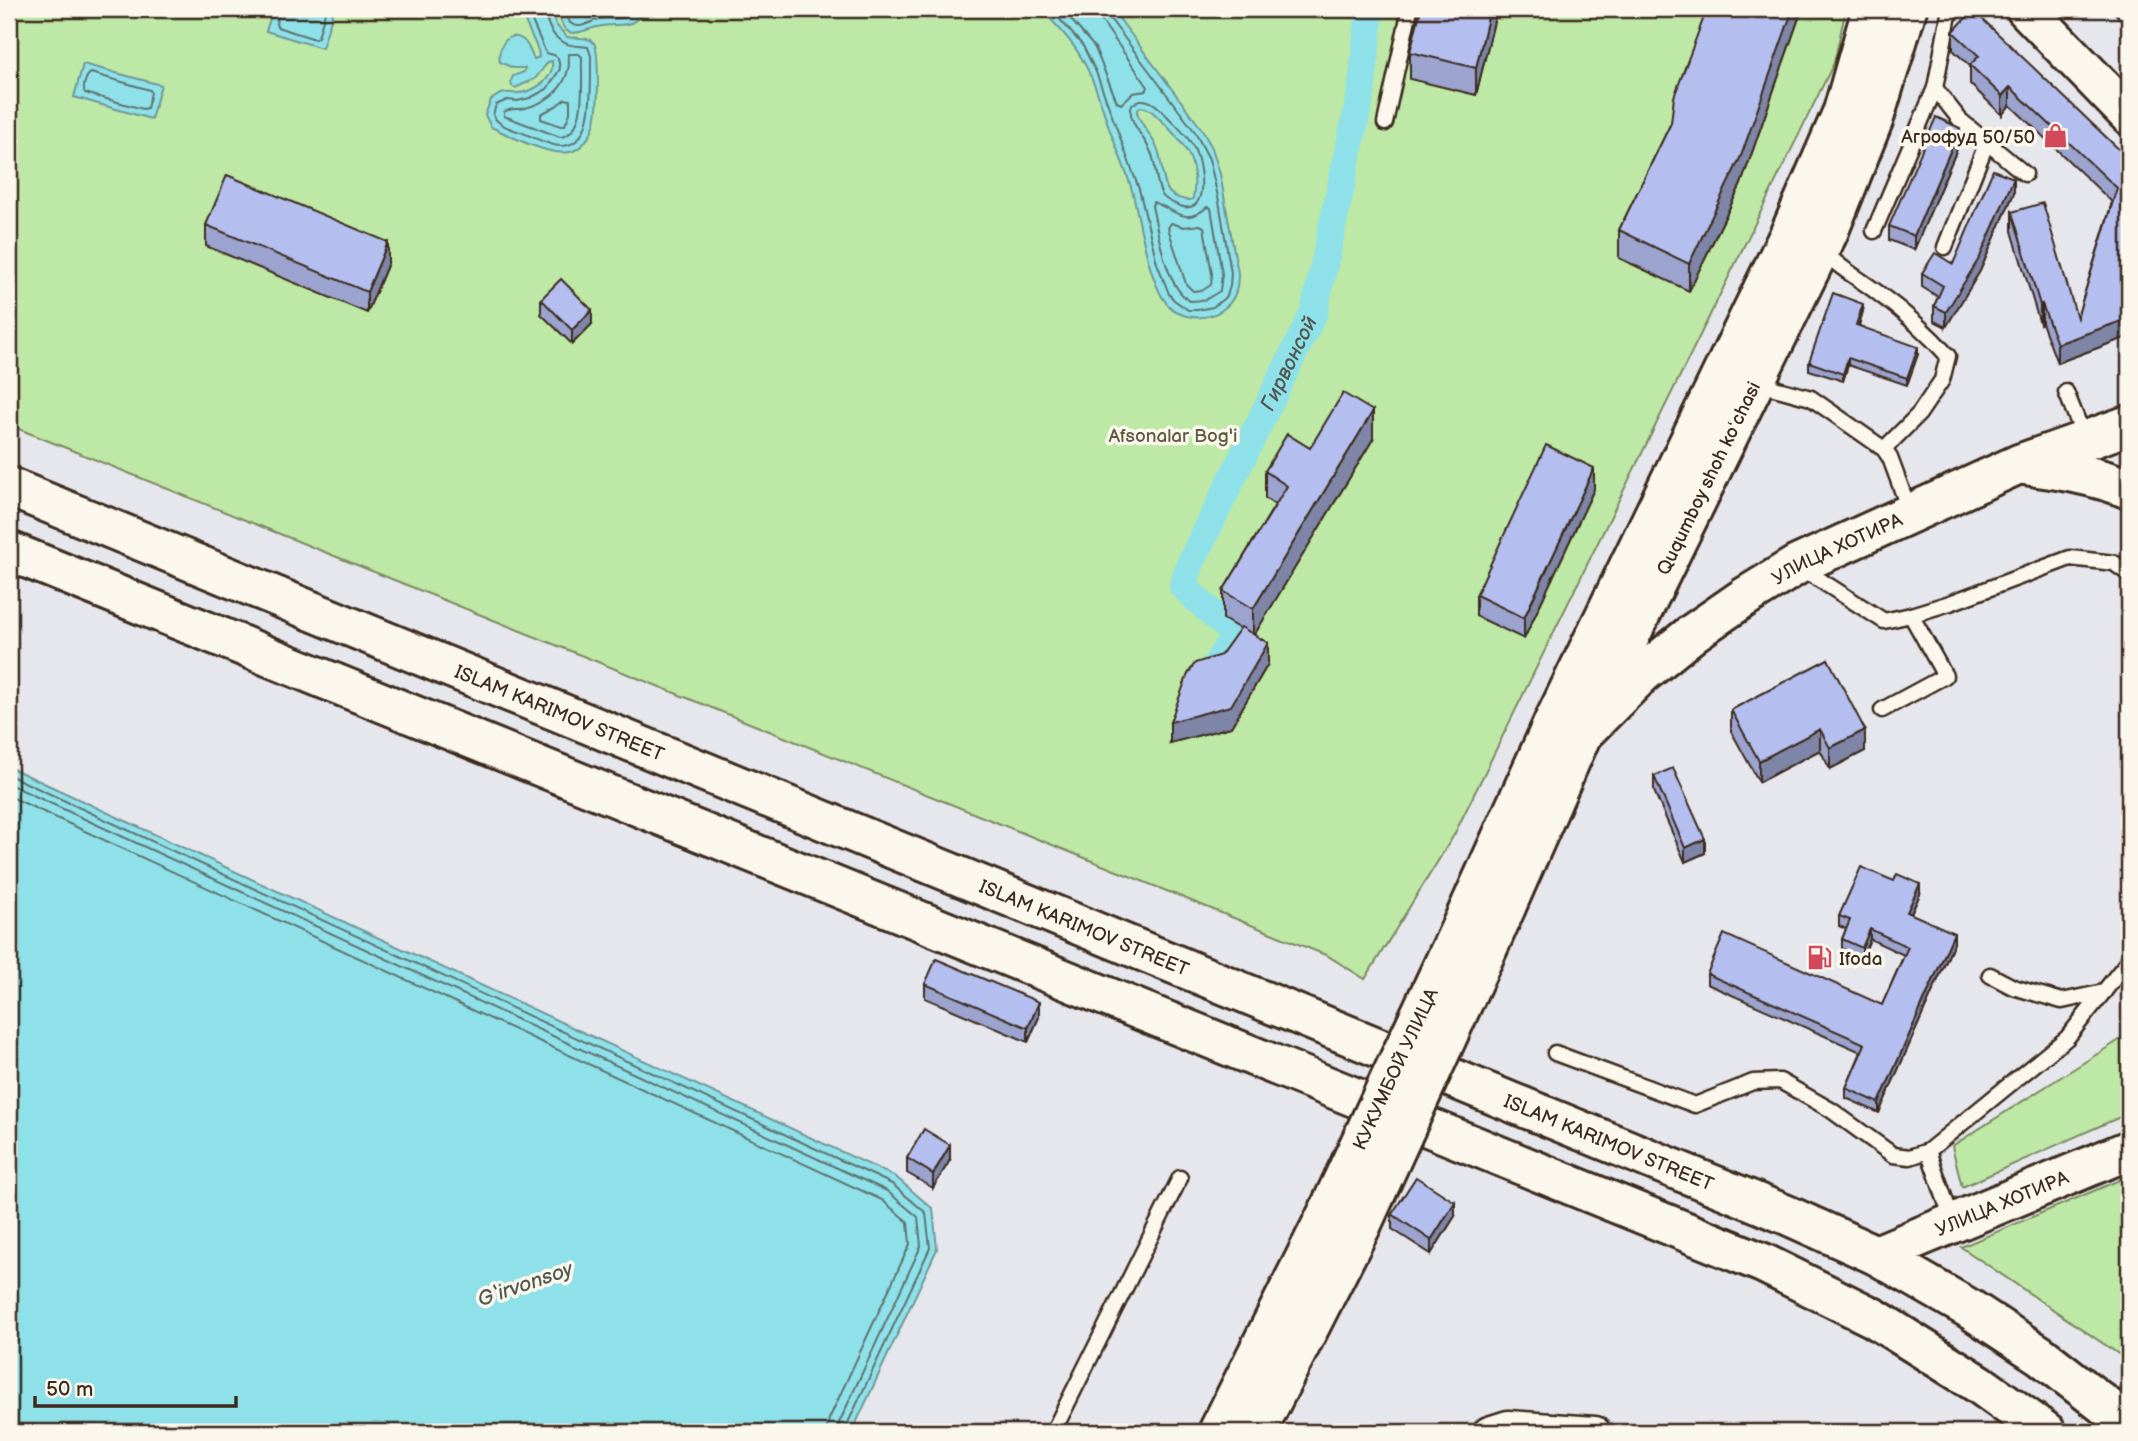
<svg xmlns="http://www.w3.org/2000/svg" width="2138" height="1441" viewBox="0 0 2138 1441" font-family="'Balsamiq Sans',sans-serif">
	<rect width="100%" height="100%" fill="#e6e6ed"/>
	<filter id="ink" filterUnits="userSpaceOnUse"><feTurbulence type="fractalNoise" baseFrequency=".0143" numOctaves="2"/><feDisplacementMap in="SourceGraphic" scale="14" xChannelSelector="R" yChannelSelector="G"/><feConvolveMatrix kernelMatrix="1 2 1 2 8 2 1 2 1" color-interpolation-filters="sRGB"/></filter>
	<g filter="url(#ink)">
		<g fill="#bee8a5" stroke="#7c8962" stroke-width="2">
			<polygon points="9,9 1846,9 1834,63 1454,835 1365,979 1328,956 9,425"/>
			<polygon points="2129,1034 2129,1113 1962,1187 1952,1146"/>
			<polygon points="2129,1176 2129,1361 1961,1247"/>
		</g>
		<g fill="#8fe1e9" stroke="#6d9898" stroke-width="2" fill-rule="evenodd">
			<polygon points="273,9 334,9 322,48 266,31"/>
			<path d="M528 9H553L556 25 567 37C574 39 587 36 593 42 600 47 598 106 596 116 594 130 586 146 573 151 553 159 511 136 491 127L485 115 491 100C495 97 501 93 506 93 510 92 514 94 518 93 534 92 555 79 552 61L548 62 535 79 515 88 512 86 511 81 513 76 524 72 525 68H513L500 62C497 49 506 30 522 39 529 44 530 52 534 59L539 57 538 50 524 19Z"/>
			<path d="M559 9H646C631 30 624 23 602 26 581 29 562 47 559 9Z"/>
			<path d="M1041 9H1112L1201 128 1212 148 1220 174 1238 273C1238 288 1236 300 1222 310 1206 321 1182 320 1168 305 1149 284 1140 222 1133 194 1127 171 1117 150 1109 128 1101 103 1093 76 1079 54 1069 37 1054 23 1041 9ZM1140 107C1150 107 1155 115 1162 121 1186 145 1199 162 1193 199L1190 200C1184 200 1175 198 1170 193 1162 185 1162 161 1158 150 1153 136 1140 125 1137 112Z"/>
			<polygon points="83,64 161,85 151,119 74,97"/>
			<polygon points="9,767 896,1177 933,1209 937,1249 852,1432 9,1432"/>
		</g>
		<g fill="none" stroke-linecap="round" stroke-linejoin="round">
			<g stroke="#5d736f" stroke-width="2">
				<polyline points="280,9 276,24 277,27 315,39 318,37 326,9"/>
				<path d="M535 9 532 21 546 53 554 55 558 58 560 69 547 89 530 98 517 101 507 100 496 105 493 115C499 128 518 130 530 136 539 140 551 146 561 146 597 147 590 79 591 56L588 47C580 45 572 47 565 43 552 38 545 22 546 9"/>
				<path d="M566 9C567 14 566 21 572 24 580 30 591 21 599 19 616 16 623 23 637 9"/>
				<polyline points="1051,9 1083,46 1096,72 1139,189 1157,263 1169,294 1174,300 1188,310 1197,310 1213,307 1227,296 1230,286 1231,273 1219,201 1209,159 1195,132 1108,16 1107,9"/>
				<polyline points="1062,9 1095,48 1117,102 1121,104 1133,93 1146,91 1148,87 1101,20 1098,9"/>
				<path d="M569 54H579L582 57C581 79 588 134 560 137L504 116V112C510 108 517 110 525 108 545 103 563 91 568 70 570 64 568 59 569 54Z"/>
				<path d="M91 73 150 90 151 93 147 108 143 109 85 93C82 88 86 75 91 73Z"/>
				<polygon points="565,99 570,100 570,113 565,125 561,126 541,119 541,114 556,106"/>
				<path d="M1140 100C1153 99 1161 110 1170 119 1179 128 1189 137 1194 148 1201 163 1211 217 1180 206 1173 203 1166 201 1162 195 1156 185 1156 169 1153 158 1149 140 1125 122 1132 105Z"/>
				<path d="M1153 202C1174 209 1185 227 1207 207L1211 208 1222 274 1220 291 1205 300 1190 301C1166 288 1158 232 1152 206Z"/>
				<polygon points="1171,223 1184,227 1200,225 1204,227 1212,274 1211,285 1203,290 1193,291 1186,284 1168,228"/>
				<polyline points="9,775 892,1184 926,1213 930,1248 846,1427 846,1432"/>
				<polyline points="9,784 887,1191 918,1217 921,1246 839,1423 837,1432"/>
				<polyline points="9,796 882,1200 908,1222 910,1244 829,1419 826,1432"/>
			</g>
			<path stroke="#8fe1e9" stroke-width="28" id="s1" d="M1214 668 1235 635 1183 586 1191 562 1314 312 1361 93 1370 9"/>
			<defs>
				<g id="lane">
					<polyline points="1935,88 1960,120 2025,174"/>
					<polyline points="1385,123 1410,9"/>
					<polyline points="1874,231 1935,88 1950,9"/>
					<polyline points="1945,247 1987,142"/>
					<path d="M1822 248C1836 267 1859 278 1878 293 1904 312 1926 331 1948 356L1942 380 1919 414 1884 449"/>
					<polyline points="1756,383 1811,398 1884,449 1890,458 1910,512"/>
					<polyline points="2066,392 2085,439"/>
					<polyline points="1801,568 1884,621 1911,615 1950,603 2070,558 2114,563 2129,574"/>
					<polyline points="1882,710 1945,676 1911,615"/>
					<polyline points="1990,975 2013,987 2062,1001 2104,992"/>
					<polyline points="1555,1053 1695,1105 1753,1082 1780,1081 1831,1110 1893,1155 1910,1157 1928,1151 2067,1038 2129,960"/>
					<polyline points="1928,1151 1953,1222"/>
					<polyline points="1053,1432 1180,1178"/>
				</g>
				<polyline id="street" points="1489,1432 1508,1426 1595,1432"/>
				<g id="secondary">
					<polyline points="2026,9 2129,115"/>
					<path d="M2024 465C2060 470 2096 475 2129 489"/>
					<path id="s2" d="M1586 730 1642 674 1693 633 1745 597 1797 565 2019 464 2129 425"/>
					<path id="s3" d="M1876 1255 2129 1150"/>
				</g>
				<g id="primary">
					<path id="s4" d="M9 487 1787 1215 1876 1255 1970 1309 2040 1355 2129 1424"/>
					<polyline points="9,551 1763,1263 1874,1318 1979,1384 2046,1432"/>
					<polyline points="1461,927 1554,721 1791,231 1843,111 1872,9"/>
					<polyline points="1491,941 1582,734 1828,233 1874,118 1907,9"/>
					<polyline points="1218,1432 1328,1212"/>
					<polyline points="1256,1432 1361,1226"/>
				</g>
			</defs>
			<use href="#lane" stroke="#3b2a1e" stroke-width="19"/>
			<use href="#street" stroke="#3b2a1e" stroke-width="35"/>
			<use href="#secondary" stroke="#3b2a1e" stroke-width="44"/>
			<use href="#primary" stroke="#3b2a1e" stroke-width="44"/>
			<use href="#lane" stroke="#fbf7ec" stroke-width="14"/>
			<use href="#street" stroke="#fbf7ec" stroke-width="30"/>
			<use href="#secondary" stroke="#fbf7ec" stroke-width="38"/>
			<use href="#primary" stroke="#fbf7ec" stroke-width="38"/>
			<defs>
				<g id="primary-bridge">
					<path id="s5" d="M1328 1212 1461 927"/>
					<polyline points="1361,1226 1491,941"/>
				</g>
			</defs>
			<use href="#primary-bridge" stroke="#3b2a1e" stroke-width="44" stroke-linecap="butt"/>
			<use href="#primary-bridge" stroke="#fbf7ec" stroke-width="38"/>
		</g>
		<g fill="#9ba3ce" stroke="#3b2a1e" stroke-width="2">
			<polygon points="1421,9 1497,9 1476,95 1410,79 1410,52"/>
			<polygon points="1707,9 1802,9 1741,184 1689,291 1619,258 1619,230 1671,123"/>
			<polygon points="2111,9 2129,9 2129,28"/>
			<polygon points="1953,32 2129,159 2129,345 2127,337 2057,363 2042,323 2040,324 2012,231 2012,212 2077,318 2112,202 2010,105 2002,115 1970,84 1970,66 1953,50"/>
			<polygon points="1960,142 1914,250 1889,240 1889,226"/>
			<polygon points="2014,193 1980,271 1946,327 1934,321 1934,306 1938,297 1922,287 1922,273 1953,264"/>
			<polygon points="206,225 388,263 367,313 206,246"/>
			<polygon points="541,299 592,324 572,344 541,314"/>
			<polygon points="1863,311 1859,326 1918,354 1907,385 1848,365 1843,381 1809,370 1809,362"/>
			<polygon points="1373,439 1254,635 1268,664 1231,727 1170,743 1221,655 1240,629 1223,619 1223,591 1275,505 1265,498 1265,471 1310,448"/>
			<polygon points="1594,489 1524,639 1476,616 1476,595"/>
			<polygon points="1828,659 1865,751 1830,769 1820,750 1759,782 1731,731 1731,710"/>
			<polygon points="1654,776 1705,853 1685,862 1654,791"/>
			<polygon points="1920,894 1911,914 1954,943 1879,1113 1846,1098 1846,1088 1861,1052 1707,984 1707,974 1882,1005 1904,955 1870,939 1862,958 1842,949 1842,939 1846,929 1839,926 1839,916"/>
			<polygon points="925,984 1039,1017 1028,1042 925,998"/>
			<polygon points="907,1158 950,1160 933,1188 907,1173"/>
			<polygon points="1392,1214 1455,1216 1431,1254 1392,1229"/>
		</g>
		<g fill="#7e85a7" stroke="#3b2a1e" stroke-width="2">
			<polygon points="1490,9 1497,9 1476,95 1476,68"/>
			<polygon points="1793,9 1802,9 1741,184 1689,291 1689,264"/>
			<polygon points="2010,87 2010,105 2002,115 2002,96"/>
			<polygon points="1960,128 1960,142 1914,250 1914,236"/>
			<polygon points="2014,178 2014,193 1980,271 1946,327 1946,312"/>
			<polygon points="388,242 388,263 367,313 367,292"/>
			<polygon points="1863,304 1863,311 1856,333 1856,325"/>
			<polygon points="2042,304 2042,323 2040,324 2040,305"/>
			<polygon points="592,310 592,324 572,344 572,330"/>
			<polygon points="2127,319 2127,337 2057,363 2057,344"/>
			<polygon points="1918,347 1918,354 1907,385 1907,378"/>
			<polygon points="1848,358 1848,365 1843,381 1843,374"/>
			<polygon points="1373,411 1373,439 1253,637 1253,609"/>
			<polygon points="1594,468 1594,489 1524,639 1524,618"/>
			<polygon points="1268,643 1268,664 1231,727 1170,743 1170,722"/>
			<polygon points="1820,729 1820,750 1759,782 1759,761"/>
			<polygon points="1865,730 1865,751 1830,769 1830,748"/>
			<polygon points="1705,839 1705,853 1685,862 1685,848"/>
			<polygon points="1920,884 1920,894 1907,922 1907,912"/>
			<polygon points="1870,929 1870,939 1862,958 1862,948"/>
			<polygon points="1954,933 1954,943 1879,1113 1879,1103"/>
			<polygon points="1039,1002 1039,1017 1028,1042 1028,1028"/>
			<polygon points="950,1145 950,1160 933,1188 933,1174"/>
			<polygon points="1455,1202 1455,1216 1431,1254 1431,1240"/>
		</g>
		<g fill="#b4beef" stroke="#3b2a1e" stroke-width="2">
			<polygon points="1421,9 1490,9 1476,68 1410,52"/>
			<polygon points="1707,9 1793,9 1741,156 1689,264 1619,230 1671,123 1674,97"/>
			<polygon points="1973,10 2129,159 2129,326 2127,319 2057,344 2042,304 2040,305 2012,212 2043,203 2077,318 2117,188 2010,87 2002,96 1970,65 1979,56 1953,32"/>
			<polygon points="1936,117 1960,128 1914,236 1889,226"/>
			<polygon points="1993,170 2014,178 1980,257 1946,312 1934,306 1943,286 1922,273 1935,253 1953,264"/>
			<polygon points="227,175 388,242 367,292 206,225"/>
			<polygon points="561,279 592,310 572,330 541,299"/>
			<polygon points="1833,293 1863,304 1856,325 1918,347 1907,378 1848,358 1843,374 1809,362"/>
			<polygon points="1343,393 1373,411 1253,609 1223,591 1287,486 1265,471 1287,434 1310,448"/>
			<polygon points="1546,445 1594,468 1524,618 1476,595"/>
			<polygon points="1241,627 1268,643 1231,706 1170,722 1188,674 1195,663 1221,655"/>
			<polygon points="1828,659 1865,730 1830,748 1820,729 1759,761 1731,710"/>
			<polygon points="1673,768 1705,839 1685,848 1654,776"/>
			<polygon points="1861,867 1894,881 1897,874 1920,884 1907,912 1954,933 1879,1103 1846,1088 1865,1044 1707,974 1724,934 1882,1005 1908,947 1870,929 1862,948 1842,939 1850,920 1839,916"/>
			<polygon points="936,959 1039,1002 1028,1028 925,984"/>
			<polygon points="924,1129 950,1145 933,1174 907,1158"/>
			<polygon points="1416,1177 1455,1202 1431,1240 1392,1214"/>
		</g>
	</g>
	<defs>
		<symbol id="shop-bare" viewBox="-9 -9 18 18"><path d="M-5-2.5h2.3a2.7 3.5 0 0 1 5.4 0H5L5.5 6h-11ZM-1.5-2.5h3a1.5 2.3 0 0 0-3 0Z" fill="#d1495b" stroke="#fbf7ec" stroke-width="2.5" paint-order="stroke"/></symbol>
		<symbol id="fuel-bare" viewBox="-9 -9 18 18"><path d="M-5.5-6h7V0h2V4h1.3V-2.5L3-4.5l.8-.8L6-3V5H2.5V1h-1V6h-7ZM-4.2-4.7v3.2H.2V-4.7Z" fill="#d1495b" stroke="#fbf7ec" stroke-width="2.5" paint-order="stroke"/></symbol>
	</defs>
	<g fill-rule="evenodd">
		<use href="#shop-bare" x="2038" y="118" width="35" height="35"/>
		<use href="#fuel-bare" x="1802" y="940" width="35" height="35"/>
	</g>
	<g text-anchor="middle" stroke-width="7" stroke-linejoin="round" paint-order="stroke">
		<g font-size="19" fill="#3b2a1e" stroke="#fbf7ec" text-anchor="end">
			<text x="2035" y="143">Агрофуд 50/50</text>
			<text x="1839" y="965" text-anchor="start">Ifoda</text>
		</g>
		<g font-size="19" fill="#5c5a40" stroke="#fbf7ec">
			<text x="1173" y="442">Afsonalar Bog'i</text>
		</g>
		<g font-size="19" fill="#3b2a1e" stroke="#fbf7ec">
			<text transform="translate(1708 478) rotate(-64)" y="7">Ququmboy shoh koʻchasi</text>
			<text dy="7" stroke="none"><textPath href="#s2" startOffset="312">УЛИЦА ХОТИРА</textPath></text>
			<text dy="7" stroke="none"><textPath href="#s4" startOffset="595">ISLAM KARIMOV STREET</textPath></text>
			<text dy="7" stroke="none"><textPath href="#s4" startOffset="1162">ISLAM KARIMOV STREET</textPath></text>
			<text dy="7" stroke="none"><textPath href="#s5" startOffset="158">КУКУМБОЙ УЛИЦА</textPath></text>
			<text dy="7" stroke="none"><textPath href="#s4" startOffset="1729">ISLAM KARIMOV STREET</textPath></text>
			<text dy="7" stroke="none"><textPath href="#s3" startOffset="136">УЛИЦА ХОТИРА</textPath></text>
		</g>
		<g font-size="21" font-style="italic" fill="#505851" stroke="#fbf7ec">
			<text dy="7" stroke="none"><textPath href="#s1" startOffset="357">Гирвонсой</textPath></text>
			<text transform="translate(525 1284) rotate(-19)" y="7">G‘irvonsoy</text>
		</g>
	</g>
	<rect width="2138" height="1441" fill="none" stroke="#fbf7ec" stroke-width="35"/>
	<rect x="18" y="18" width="2103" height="1406" fill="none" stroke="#3b2a1e" stroke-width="2.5" filter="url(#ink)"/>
	<path d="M35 1396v10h201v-10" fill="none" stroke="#3b2a1e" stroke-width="3.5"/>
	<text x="46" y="1396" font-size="21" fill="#3b2a1e" stroke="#fbf7ec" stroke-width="5" paint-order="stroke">50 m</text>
</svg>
